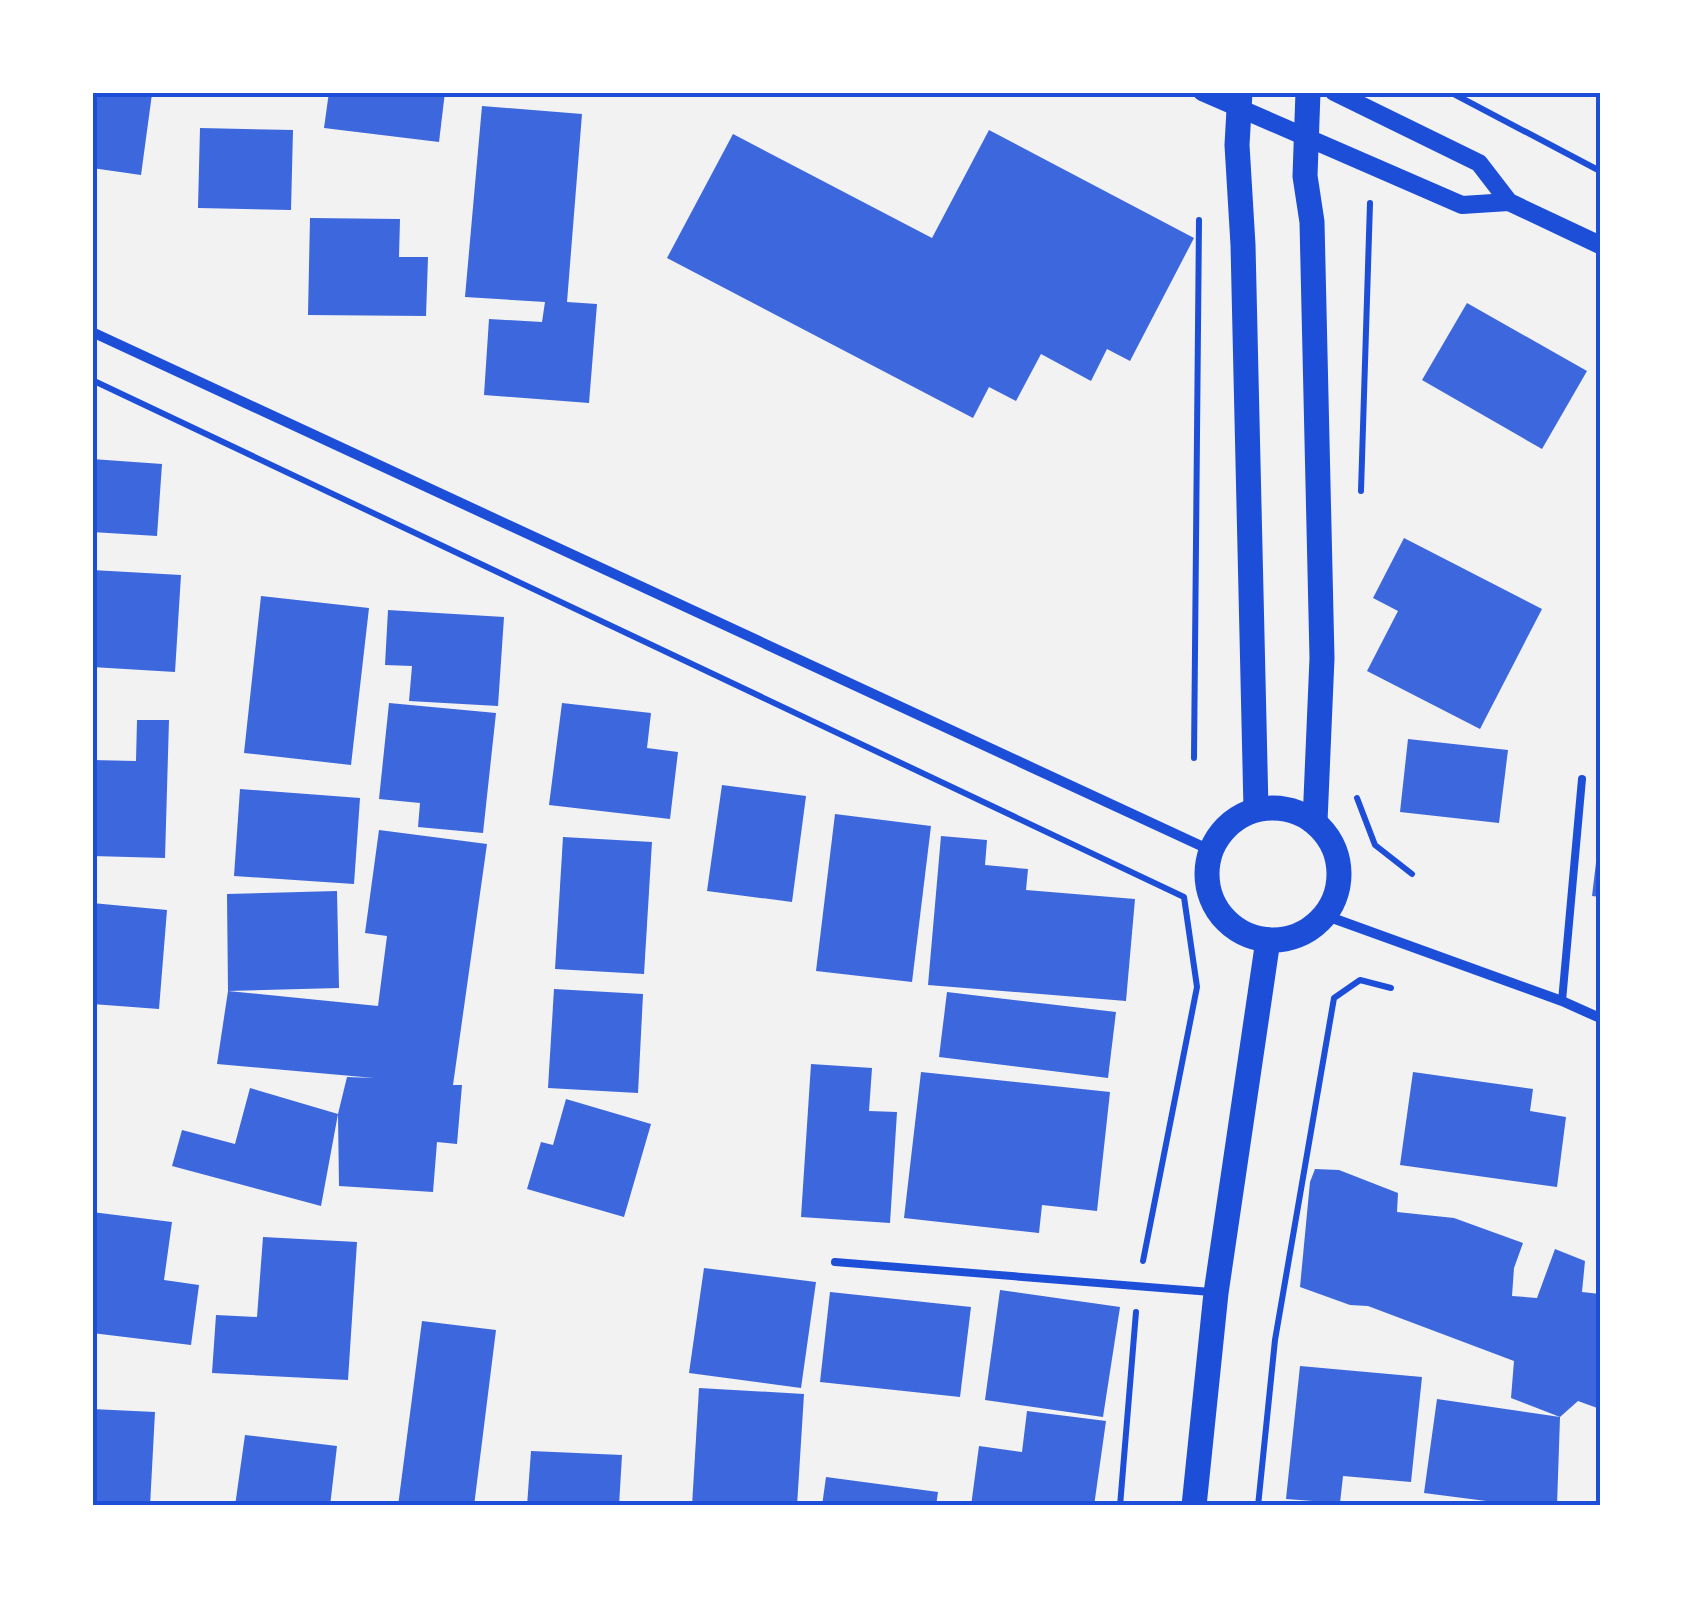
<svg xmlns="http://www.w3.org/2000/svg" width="1693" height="1598" viewBox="0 0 1693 1598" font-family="Overpass,sans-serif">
	<rect width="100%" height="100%" fill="#f2f2f2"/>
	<g fill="#3d67dc">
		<polygon points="92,92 152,94 141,175 92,168"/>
		<polygon points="329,92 445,92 439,142 324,128"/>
		<polygon points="482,106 582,114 567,302 597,304 589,403 484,395 489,319 542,322 545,302 465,297"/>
		<polygon points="200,128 293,130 291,210 198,208"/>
		<polygon points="989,130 1194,238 1130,361 1107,349 1091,381 1041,354 1016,401 989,387 973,418 667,258 733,134 932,238"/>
		<polygon points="310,218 400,219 399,257 428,257 426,316 308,315"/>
		<polygon points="1467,303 1587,371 1542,449 1422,380"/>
		<polygon points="92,459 162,464 157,536 92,532"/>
		<polygon points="1404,538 1542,609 1480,729 1367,671 1398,611 1373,598"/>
		<polygon points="92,570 181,575 175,672 92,667"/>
		<polygon points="261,596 369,608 351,765 244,753"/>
		<polygon points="388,610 504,617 498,706 409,701 412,666 385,665"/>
		<polygon points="389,703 496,713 483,833 418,827 420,803 379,799"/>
		<polygon points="562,703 651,713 647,748 678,752 670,819 549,805"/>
		<polygon points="137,720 169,720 165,858 92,856 92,760 136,761"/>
		<polygon points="1408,739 1508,750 1499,823 1400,812"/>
		<polygon points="722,785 806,796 792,902 707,891"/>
		<polygon points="240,789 360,798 354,884 234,876"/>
		<polygon points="835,814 931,826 912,982 816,971"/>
		<polygon points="379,830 487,844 453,1085 462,1085 457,1144 437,1142 433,1192 339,1186 338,1114 347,1077 374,1078 217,1064 228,991 378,1006 387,936 365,933"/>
		<polygon points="941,836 987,840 985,865 1028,869 1026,890 1135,899 1126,1001 928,985"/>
		<polygon points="563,837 652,842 644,974 555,969"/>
		<polygon points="1598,846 1600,846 1600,897 1592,896"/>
		<polygon points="337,891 339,988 228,991 227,894"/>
		<polygon points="92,903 167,910 159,1009 92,1004"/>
		<polygon points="554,989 643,994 638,1093 548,1088"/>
		<polygon points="947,992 1116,1012 1108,1078 939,1057"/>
		<polygon points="811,1064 872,1068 869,1111 897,1112 890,1223 801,1217"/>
		<polygon points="921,1072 1110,1092 1097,1211 1042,1205 1039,1233 904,1218"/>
		<polygon points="1413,1072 1533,1089 1530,1111 1566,1117 1557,1187 1400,1165"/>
		<polygon points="250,1088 338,1114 321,1206 172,1166 182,1130 235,1144"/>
		<polygon points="566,1099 651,1124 624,1217 527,1189 541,1142 553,1145"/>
		<polygon points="1315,1169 1339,1170 1398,1193 1397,1212 1454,1218 1523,1243 1514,1268 1512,1296 1537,1298 1555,1249 1585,1261 1582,1292 1600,1294 1600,1409 1578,1401 1560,1417 1511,1398 1514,1361 1368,1306 1350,1305 1300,1287 1310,1182"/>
		<polygon points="92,1212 172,1222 164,1280 199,1285 191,1345 92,1333"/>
		<polygon points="263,1237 357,1242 348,1380 212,1373 216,1315 257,1317"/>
		<polygon points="704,1268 816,1282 801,1388 689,1373"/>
		<polygon points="1000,1290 1120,1307 1103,1417 985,1400"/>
		<polygon points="830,1292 971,1307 960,1397 820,1382"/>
		<polygon points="422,1321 496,1330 474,1506 398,1506"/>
		<polygon points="1300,1366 1422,1377 1411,1482 1343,1476 1340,1503 1286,1499"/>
		<polygon points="699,1388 804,1394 797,1506 692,1506"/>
		<polygon points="1437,1399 1560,1417 1557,1506 1525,1506 1424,1493"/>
		<polygon points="92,1409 155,1412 150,1506 92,1506"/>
		<polygon points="1027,1411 1106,1421 1094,1506 971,1506 979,1446 1022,1452"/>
		<polygon points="245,1435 337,1446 330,1506 235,1506"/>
		<polygon points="531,1451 622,1455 619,1506 527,1506"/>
		<polygon points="826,1477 938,1492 936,1506 822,1506"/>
	</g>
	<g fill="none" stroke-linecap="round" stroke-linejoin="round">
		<g stroke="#1d4ed8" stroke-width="6">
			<polyline points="1450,92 1600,171"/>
			<polyline points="92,380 1184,897 1197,987 1143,1261"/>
			<polyline points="1361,491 1370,203"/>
			<polyline points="1194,758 1199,220"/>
			<polyline points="1357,798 1375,845 1412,874"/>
			<polyline points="1120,1506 1136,1312"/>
			<polyline points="1258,1506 1275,1340 1334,998 1360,980 1391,988"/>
		</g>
		<g stroke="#1d4ed8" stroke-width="8">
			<polyline points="1562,1001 1582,779"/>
			<polyline points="835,1262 1211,1292"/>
		</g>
		<g stroke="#1d4ed8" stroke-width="10">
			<polyline points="92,332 1210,850"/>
			<polyline points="1324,915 1562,1001 1600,1018"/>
		</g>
		<g stroke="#1d4ed8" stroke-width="18">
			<polyline points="1202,92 1462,205 1509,202"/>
			<polyline points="1334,92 1479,163 1509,202 1600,245"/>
		</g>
		<g stroke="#1d4ed8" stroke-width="25">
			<polyline points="1240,92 1237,145 1243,245 1256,809"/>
			<polyline points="1308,92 1305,176 1312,222 1322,658 1315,822"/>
			<circle cx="1273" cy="874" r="66"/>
			<polyline points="1194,1506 1216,1293 1268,940"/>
		</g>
	</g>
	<rect width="1693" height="1598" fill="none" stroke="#ffffff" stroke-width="190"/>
	<rect x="95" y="95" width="1503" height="1408" fill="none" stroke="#1d4ed8" stroke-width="4"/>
</svg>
